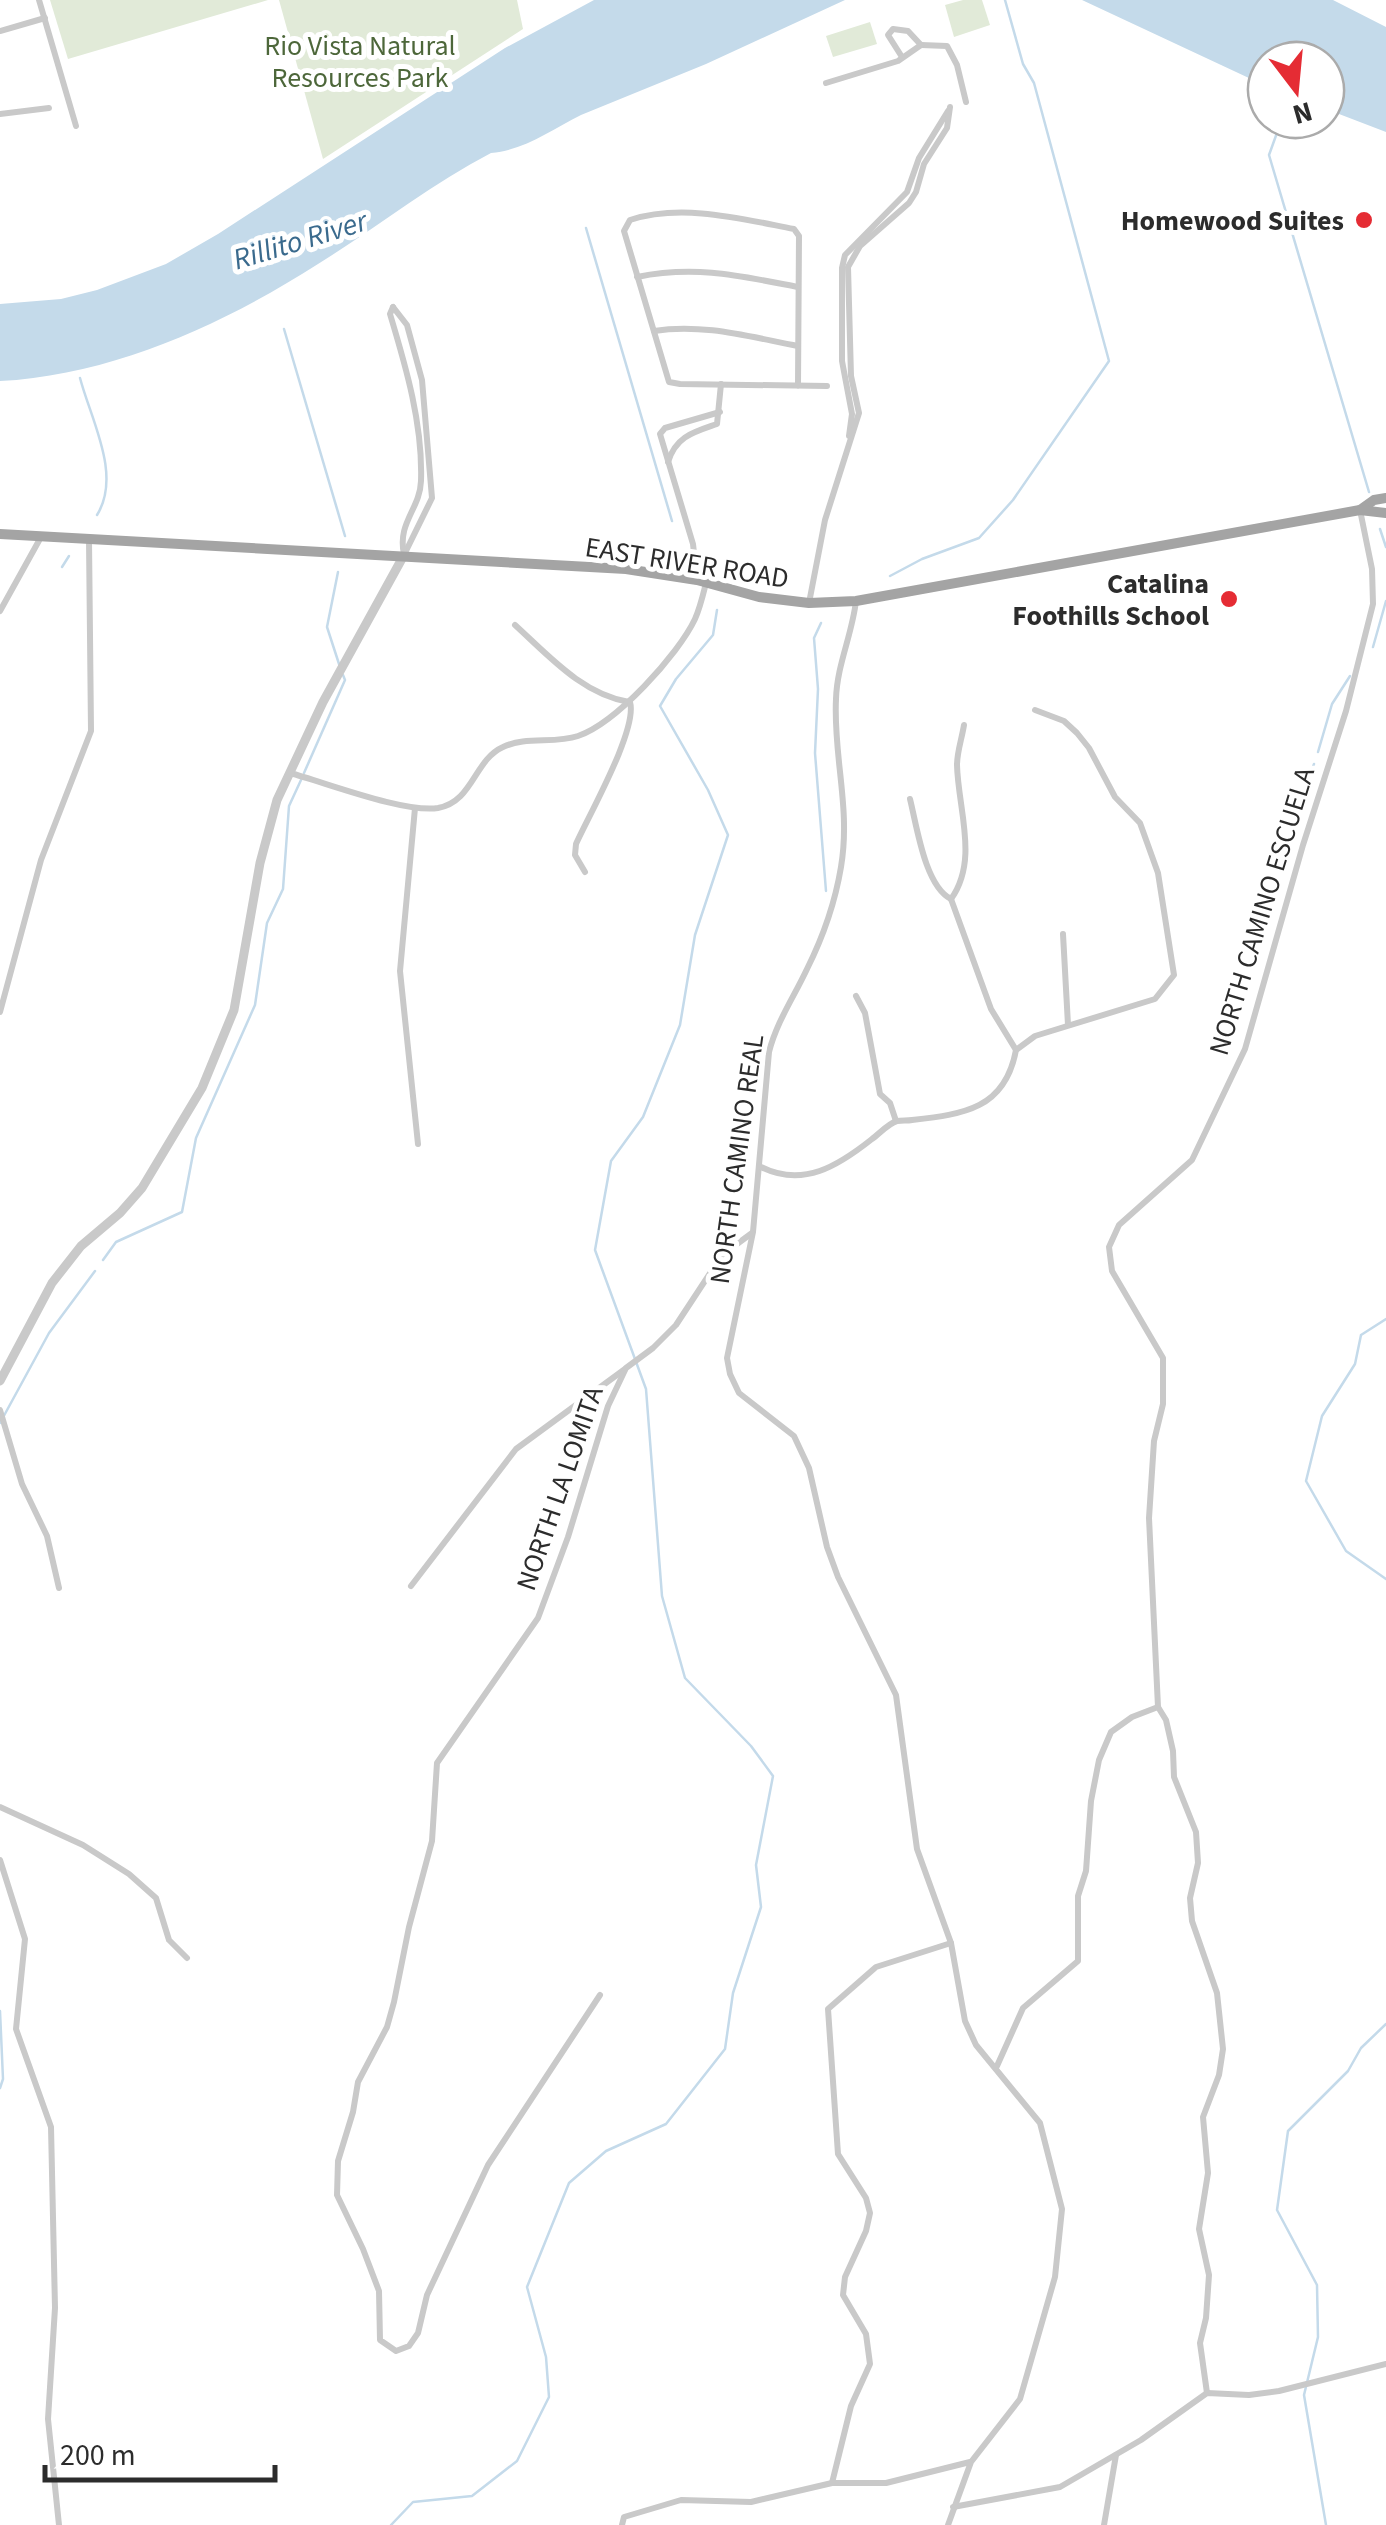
<svg xmlns="http://www.w3.org/2000/svg" width="1386" height="2525" viewBox="0 0 1386 2525" font-family="'Source Sans 3',sans-serif">
	<rect width="100%" height="100%" fill="#fff"/>
	<g fill="#e1ead8">
		<polygon points="50,0 268,0 68,59"/>
		<polygon points="279,0 517,0 523,29 323,159"/>
		<polygon points="963,0 982,0 990,25 954,37 945,5"/>
		<polygon points="870,22 877,44 833,57 826,36"/>
	</g>
	<g fill="#c4daea">
		<path d="M594 0H845L706 64 581 115C551 130 525 150 491 153 430 185 376 228 318 264 224 324 113 375 0 381V304L61 299 97 290 166 264 218 234 505 48Z"/>
		<polygon points="1082,0 1333,0 1386,27 1386,132 1326,109 1326,60 1266,60 1266,86"/>
	</g>
	<g fill="none" stroke-linecap="round" stroke-linejoin="round">
		<g stroke="#c4daea" stroke-width="2.5">
			<polyline points="1290,120 1278,130 1269,155 1369,492"/>
			<polyline points="586,228 672,521"/>
			<polyline points="284,329 345,536"/>
			<path d="M80 378C91 420 122 475 97 515"/>
			<polyline points="1380,529 1386,547"/>
			<polyline points="62,567 69,556"/>
			<polyline points="338,572 327,627 340,667"/>
			<polyline points="890,576 922,559 979,538 1013,500 1109,361 1034,83 1023,64 1005,0"/>
			<polyline points="821,623 814,638 818,689 815,753 826,891"/>
			<polyline points="1373,647 1386,601"/>
			<polyline points="1318,752 1332,704 1350,676"/>
			<polyline points="304,773 345,680 343,675"/>
			<polyline points="1310,775 1314,764"/>
			<polyline points="103,1260 116,1242 182,1212 196,1138 255,1005 267,923 283,889 289,806 301,780"/>
			<polyline points="1386,1319 1361,1335 1355,1364 1322,1416 1306,1481 1346,1551 1386,1579"/>
			<polyline points="0,1423 49,1333 95,1271"/>
			<polyline points="0,2011 3,2079 0,2088"/>
			<polyline points="391,2525 413,2502 472,2496 517,2461 549,2397 546,2357 527,2287 569,2183 606,2151 666,2124 725,2049 733,1993 761,1907 756,1865 773,1776 751,1746 685,1678 662,1596 646,1389 595,1250 611,1161 643,1117 680,1025 695,935 728,835 708,790 660,706 676,679 713,635 717,610"/>
			<polyline points="1326,2525 1304,2395 1318,2337 1317,2285 1277,2210 1288,2131 1348,2071 1361,2048 1386,2024"/>
		</g>
		<g stroke="#c9c9c9" stroke-width="6">
			<polyline points="39,0 76,126"/>
			<polyline points="0,31 45,18"/>
			<polyline points="921,45 947,46 957,65 966,102"/>
			<polyline points="902,57 888,35 893,29 908,31 921,45"/>
			<polyline points="826,83 898,61 921,45"/>
			<polyline points="0,114 49,108"/>
			<path d="M637 277C696 265 741 276 798 287"/>
			<polyline points="393,307 407,325 422,380 432,498 404,555"/>
			<path d="M393 307 390 314C406 367 423 425 421 481 420 509 397 523 404 554"/>
			<path d="M654 331C702 323 750 337 798 346"/>
			<path d="M798 386 799 236 794 229C742 219 682 203 630 220L624 231 669 382 680 384 827 386"/>
			<polyline points="849,436 852,414 842,361 842,268 845,255 907,192 919,158 948,111"/>
			<path d="M668 462C676 436 694 432 717 424L721 384"/>
			<polyline points="697,579 693,544 660,434 665,428 720,412"/>
			<path d="M856 601C852 635 837 665 836 699 833 756 851 808 841 867 835 903 823 937 807 969 794 997 777 1021 769 1052L753 1232 727 1358 730 1374 739 1393 794 1436 809 1468 827 1547 838 1577 896 1695 917 1849 951 1943 965 2021 976 2045 1040 2123 1062 2209 1055 2277 1020 2399 971 2462 948 2525"/>
			<polyline points="809,603 825,520 859,413 851,376 848,267 860,246 909,203 916,192 924,164 947,128 950,107"/>
			<polyline points="0,611 41,537"/>
			<path d="M515 625C549 656 582 694 629 702"/>
			<path d="M290 773C327 783 404 813 438 808 473 802 474 760 503 747 526 736 554 744 578 736 616 723 678 655 695 619 700 608 703 595 706 583"/>
			<path d="M910 799C917 827 925 886 951 899"/>
			<polyline points="415,808 400,971 418,1144"/>
			<path d="M585 872 575 855 576 844C589 815 638 729 630 702"/>
			<path d="M951 899C979 860 958 809 957 765 957 752 962 738 964 725"/>
			<polyline points="951,899 991,1009 1016,1050"/>
			<polyline points="1063,934 1068,1025"/>
			<polyline points="856,996 865,1013 880,1094 890,1103 896,1121"/>
			<polyline points="0,1012 41,860 91,731 89,540"/>
			<path d="M761 1167C803 1188 838 1166 872 1139 879 1134 889 1123 897 1121 902 1120 907 1121 912 1120 964 1114 1005 1109 1016 1050L1035 1036 1155 999 1174 975 1158 873 1140 823 1115 797 1089 748 1077 733 1064 721 1035 710"/>
			<polyline points="0,1410 22,1484 47,1536 59,1588"/>
			<polyline points="411,1586 516,1449 625,1369"/>
			<polyline points="0,1807 83,1845 129,1874 156,1898 169,1940 187,1958"/>
			<polyline points="0,1860 25,1939 16,2029 51,2127 55,2308 48,2419 59,2525"/>
			<polyline points="600,1995 488,2165 427,2295 418,2333 409,2346 396,2351 380,2340 379,2291 363,2249 337,2195 338,2161 353,2112 358,2082 387,2027 394,2002 409,1927 432,1841 437,1763 538,1618 568,1537 608,1406 626,1368 653,1348 676,1325 722,1255 752,1233"/>
			<polyline points="997,2066 1023,2008 1078,1961 1078,1896 1086,1871 1091,1801 1099,1760 1111,1732 1132,1717 1158,1707"/>
			<polyline points="1207,2393 1200,2343 1206,2318 1209,2275 1199,2229 1208,2173 1203,2117 1219,2075 1223,2049 1217,1993 1192,1921 1190,1898 1198,1863 1196,1832 1174,1777 1173,1751 1166,1720 1158,1707 1149,1518 1154,1441 1163,1404 1163,1358 1112,1271 1109,1247 1119,1225 1192,1160 1245,1049 1303,845 1346,711 1373,604 1372,569 1360,510"/>
			<polyline points="832,2483 851,2406 870,2364 866,2334 843,2295 845,2277 866,2231 870,2213 866,2198 838,2154 828,2009 876,1967 951,1943"/>
			<polyline points="953,2507 1060,2487 1141,2440 1207,2393 1249,2395 1279,2391 1386,2364"/>
			<polyline points="622,2525 624,2517 681,2500 751,2502 832,2483 886,2483 970,2462"/>
			<polyline points="1104,2525 1116,2455"/>
		</g>
		<polyline stroke="#c9c9c9" stroke-width="9" points="0,1381 52,1283 81,1246 120,1213 142,1188 202,1088 234,1010 260,863 277,800 323,702 404,555"/>
		<g stroke="#a4a4a4" stroke-width="10">
			<polyline points="1360,510 1374,500 1386,498"/>
			<polyline points="0,534 626,569 697,580 759,597 809,603 856,601 1360,510 1386,513"/>
		</g>
	</g>
	<g fill="#e52c34" stroke="#fff" stroke-width="4">
		<circle cx="1364" cy="220" r="10"/>
		<circle cx="1229" cy="599" r="10"/>
	</g>
	<g text-anchor="middle" stroke-width="10" stroke-linejoin="round" paint-order="stroke">
		<g font-size="28" fill="#4d673a" stroke="#fff">
			<text x="360" y="55">Rio Vista Natural<tspan x="360" dy="32">Resources Park</tspan></text>
		</g>
		<g font-size="28" font-weight="bold" fill="#2c2c2c" stroke="#fff" text-anchor="end">
			<text x="1344" y="230">Homewood Suites</text>
			<text x="1209" y="593">Catalina<tspan x="1209" dy="32">Foothills School</tspan></text>
		</g>
		<g font-size="28" fill="#2c2c2c" stroke="#fff">
			<text transform="translate(687 562) rotate(9)" y="10">EAST RIVER ROAD</text>
			<text transform="translate(1261 911) rotate(-73)" y="10">NORTH CAMINO ESCUELA</text>
			<text transform="translate(736 1159) rotate(-82)" y="10">NORTH CAMINO REAL</text>
			<text transform="translate(559 1488) rotate(-71)" y="10">NORTH LA LOMITA</text>
		</g>
		<g font-size="30" font-style="italic" fill="#3a6a8d" stroke="#fff">
			<text transform="translate(300 240) rotate(-17)" y="10">Rillito River</text>
		</g>
	</g>
	<g transform="translate(1296 90) rotate(164)"><circle r="48" fill="#ffffff" stroke="#ababab" stroke-width="2.5"/>
	<path d="M0-8L18 38L0 25L-18 38Z" fill="#e52c34"/>
	<text y="-15" font-size="28" font-weight="bold" text-anchor="middle" fill="#2c2c2c">N</text>
	</g>
	<path d="M45 2465v15h230v-15" fill="none" stroke="#2c2c2c" stroke-width="5"/>
	<text x="60" y="2465" font-size="30" fill="#2c2c2c" stroke="#ffffff" stroke-width="8" paint-order="stroke">200 m</text>
</svg>
